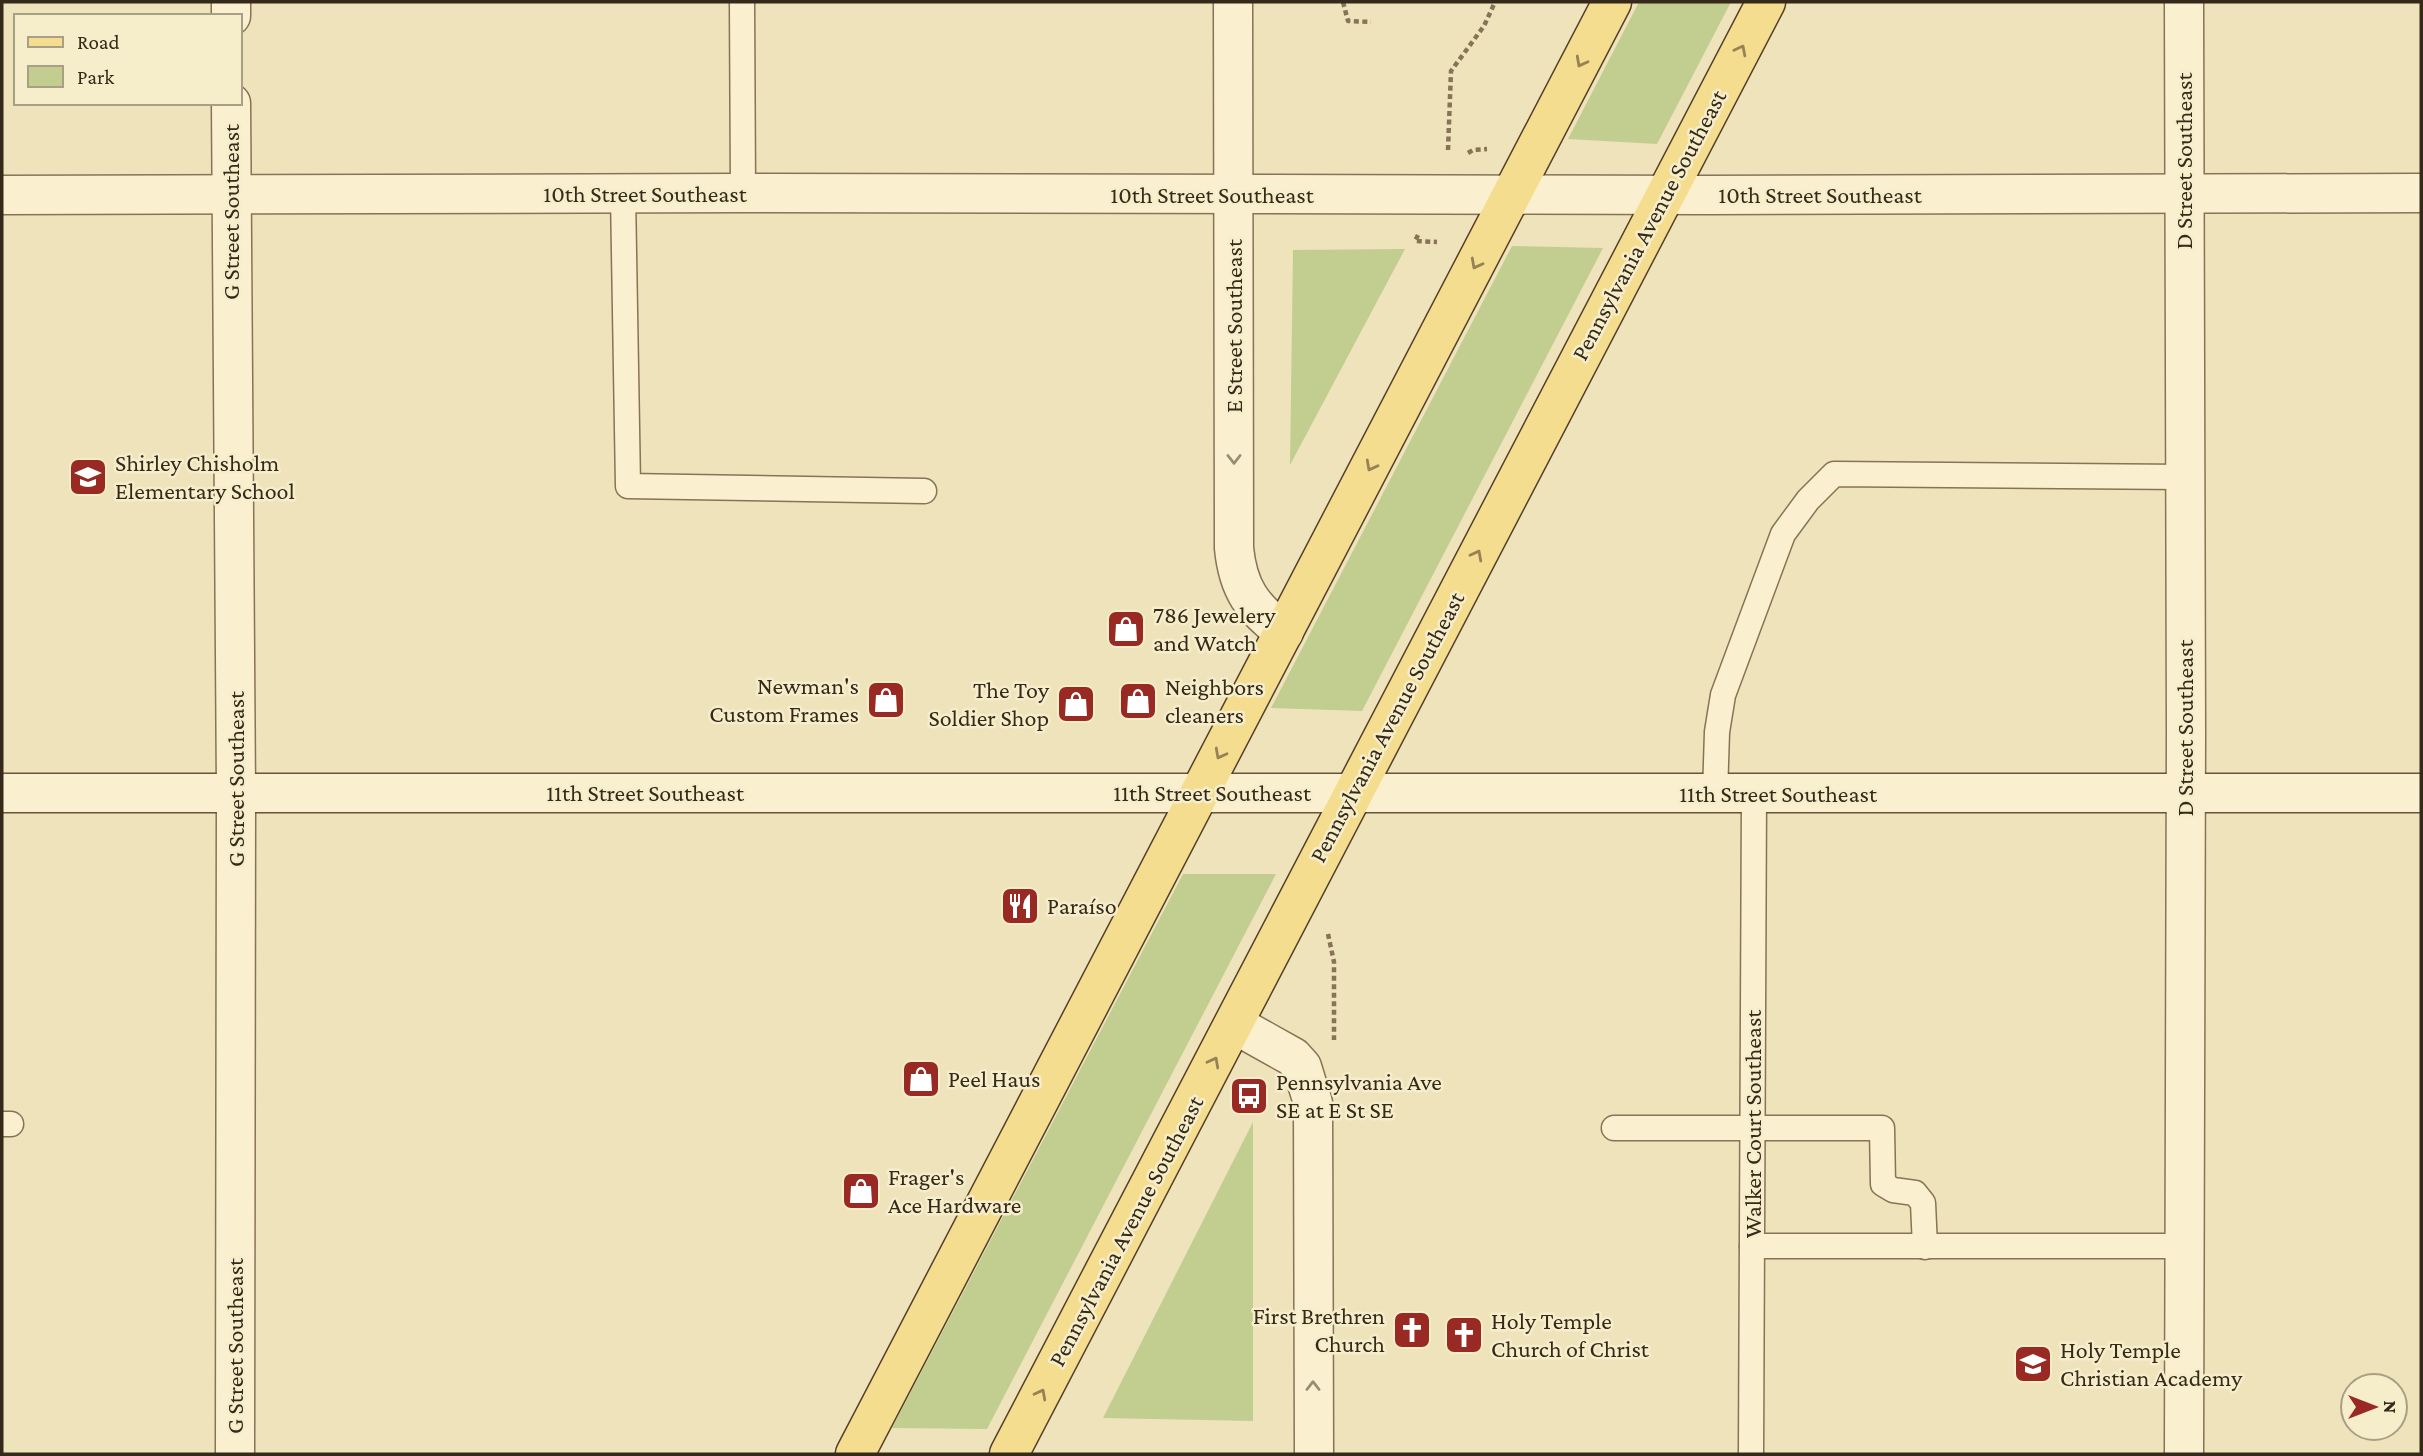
<svg xmlns="http://www.w3.org/2000/svg" width="2423" height="1456" viewBox="0 0 2423 1456" font-family="'Crimson Pro',serif">
	<rect width="100%" height="100%" fill="#efe3bc"/>
	<g fill="#c2cd90">
		<polygon points="1639,2 1731,2 1657,144 1568,139"/>
		<polygon points="1512,246 1603,248 1362,711 1271,708"/>
		<polygon points="1405,249 1290,465 1293,250"/>
		<polygon points="1183,874 1276,874 987,1429 892,1428"/>
		<polygon points="1253,1122 1253,1421 1103,1418"/>
	</g>
	<g fill="none" stroke-linecap="round" stroke-linejoin="round">
		<defs>
			<g id="lane">
				<polyline points="742,2 743,193"/>
				<polyline points="623,194 628,486 924,491"/>
				<polyline points="1715,794 1717,732 1723,695 1783,534 1808,500 1834,474 2185,477"/>
				<polyline points="2,1124 11,1124"/>
				<polyline points="1614,1128 1882,1128 1883,1184 1893,1190 1915,1193 1923,1203 1925,1247"/>
				<polyline points="1752,1246 2184,1246"/>
				<polyline points="1751,1454 1754,794"/>
			</g>
			<g id="street">
				<polyline points="231,2 231,16"/>
				<path d="M1233 2 1234 548C1238 589 1252 608 1284 632"/>
				<polyline points="2184,2 2186,732 2184,1454"/>
				<polyline points="231,103 236,793 235,1454"/>
				<polyline points="2,195 743,193 1705,195 2421,193"/>
				<polyline points="1234,1024 1293,1057 1302,1067 1313,1103 1314,1454"/>
			</g>
			<polyline id="secondary" points="2,793 2421,793"/>
			<g id="primary">
				<polyline points="855,1454 1612,2"/>
				<polyline points="1009,1454 1766,2"/>
			</g>
		</defs>
		<use href="#lane" stroke="#877355" stroke-width="27"/>
		<use href="#street" stroke="#877355" stroke-width="41"/>
		<use href="#secondary" stroke="#685438" stroke-width="41"/>
		<use href="#primary" stroke="#54402a" stroke-width="41"/>
		<g stroke="#877355" stroke-width="4.5" stroke-dasharray="5 3.5" stroke-linecap="butt">
			<polyline points="1343,2 1348,21 1371,22"/>
			<polyline points="1448,150 1451,71 1484,26 1495,2"/>
			<polyline points="1468,153 1473,150 1487,149"/>
			<polyline points="1418,235 1415,241 1437,242"/>
			<polyline points="1328,934 1334,962 1334,1040"/>
		</g>
		<use href="#lane" stroke="#faf0cf" stroke-width="24"/>
		<use href="#street" stroke="#faf0cf" stroke-width="38"/>
		<use href="#secondary" stroke="#faf0cf" stroke-width="38"/>
		<use href="#primary" stroke="#f5dd90" stroke-width="38"/>
	</g>
	<defs><path id="oneway-chevron" d="M-2-3.5L2.5 0L-2 3.5" fill="none" stroke-width="1.6" stroke-linecap="round" stroke-linejoin="round" transform="scale(1.75)"/></defs>
	<g stroke="#958355">
		<use href="#oneway-chevron" transform="translate(1741 50) rotate(-63)"/>
		<use href="#oneway-chevron" transform="translate(1581 62) rotate(118)"/>
		<use href="#oneway-chevron" transform="translate(1476 264) rotate(118)"/>
		<use href="#oneway-chevron" transform="translate(1371 466) rotate(118)"/>
		<use href="#oneway-chevron" transform="translate(1477 555) rotate(-62)"/>
		<use href="#oneway-chevron" transform="translate(1220 754) rotate(118)"/>
		<use href="#oneway-chevron" transform="translate(1214 1062) rotate(-62)"/>
		<use href="#oneway-chevron" transform="translate(1041 1394) rotate(-62)"/>
	</g>
	<g stroke="#988c74">
		<use href="#oneway-chevron" transform="translate(1234 459) rotate(90)"/>
		<use href="#oneway-chevron" transform="translate(1313 1386) rotate(-90)"/>
	</g>
	<defs>
		<symbol id="school-square" viewBox="-11 -11 22 22"><rect x="-9" y="-9" width="18" height="18" rx="4" fill="#982a23" stroke="#f6edcb"/><path d="M0-5L7-2L0 1L-7-2ZM-4 1L0 2.5L4 1V4Q0 6-4 4Z" fill="#fff"/></symbol>
		<symbol id="shop-square" viewBox="-11 -11 22 22"><rect x="-9" y="-9" width="18" height="18" rx="4" fill="#982a23" stroke="#f6edcb"/><path d="M-5-2.5h2.3a2.7 3.5 0 0 1 5.4 0H5L5.5 6h-11ZM-1.5-2.5h3a1.5 2.3 0 0 0-3 0Z" fill="#fff"/></symbol>
		<symbol id="restaurant-square" viewBox="-11 -11 22 22"><rect x="-9" y="-9" width="18" height="18" rx="4" fill="#982a23" stroke="#f6edcb"/><path d="M-5-6h1v4h1v-4h1v4h1v-4h1v5L-1.5 .5V6h-2V.5L-5-1ZM5-6V6H3V1.5H1.5Q1.5-4 5-6Z" fill="#fff"/></symbol>
		<symbol id="bus-square" viewBox="-11 -11 22 22"><rect x="-9" y="-9" width="18" height="18" rx="4" fill="#982a23" stroke="#f6edcb"/><path d="M-5-6H5V4H4V6H2V4H-2V6H-4V4H-5ZM-3.5-4V0h7V-4ZM-3.5 1.2v1.5H-2V1.2ZM2 1.2v1.5H3.5V1.2Z" fill="#fff"/></symbol>
		<symbol id="church-square" viewBox="-11 -11 22 22"><rect x="-9" y="-9" width="18" height="18" rx="4" fill="#982a23" stroke="#f6edcb"/><path d="M-1.2-6h2.4v3.5h3.3v2.4h-3.3V6h-2.4V-.1h-3.3v-2.4h3.3Z" fill="#fff"/></symbol>
	</defs>
	<g fill-rule="evenodd">
		<use href="#school-square" x="66" y="455" width="44" height="44"/>
		<use href="#shop-square" x="1104" y="607" width="44" height="44"/>
		<use href="#shop-square" x="864" y="678" width="44" height="44"/>
		<use href="#shop-square" x="1116" y="679" width="44" height="44"/>
		<use href="#shop-square" x="1054" y="682" width="44" height="44"/>
		<use href="#restaurant-square" x="998" y="884" width="44" height="44"/>
		<use href="#shop-square" x="899" y="1057" width="44" height="44"/>
		<use href="#bus-square" x="1227" y="1074" width="44" height="44"/>
		<use href="#shop-square" x="839" y="1169" width="44" height="44"/>
		<use href="#church-square" x="1390" y="1308" width="44" height="44"/>
		<use href="#church-square" x="1442" y="1313" width="44" height="44"/>
		<use href="#school-square" x="2011" y="1342" width="44" height="44"/>
	</g>
	<g text-anchor="middle" stroke-width="5" stroke-linejoin="round" paint-order="stroke">
		<g font-size="24" fill="#35291a" stroke="#f6edcb">
			<text transform="translate(2184 161) rotate(-90)" y="8">D Street Southeast</text>
			<text x="645" y="202">10th Street Southeast</text>
			<text x="1212" y="203">10th Street Southeast</text>
			<text x="1820" y="203">10th Street Southeast</text>
			<text transform="translate(231 212) rotate(-90)" y="8">G Street Southeast</text>
			<text transform="translate(1649 225) rotate(-62)" y="8">Pennsylvania Avenue Southeast</text>
			<text transform="translate(1234 326) rotate(-90)" y="8">E Street Southeast</text>
			<text transform="translate(1387 727) rotate(-62)" y="8">Pennsylvania Avenue Southeast</text>
			<text transform="translate(2185 728) rotate(-90)" y="8">D Street Southeast</text>
			<text transform="translate(236 779) rotate(-90)" y="8">G Street Southeast</text>
			<text x="645" y="801">11th Street Southeast</text>
			<text x="1212" y="801">11th Street Southeast</text>
			<text x="1778" y="802">11th Street Southeast</text>
			<text transform="translate(1753 1124) rotate(-90)" y="8">Walker Court Southeast</text>
			<text transform="translate(1126 1231) rotate(-62)" y="8">Pennsylvania Avenue Southeast</text>
			<text transform="translate(235 1346) rotate(-90)" y="8">G Street Southeast</text>
		</g>
		<g font-size="24" fill="#35291a" stroke="#f6edcb" text-anchor="start">
			<text x="115" y="471">Shirley Chisholm<tspan x="115" dy="28">Elementary School</tspan></text>
			<text x="1153" y="623">786 Jewelery<tspan x="1153" dy="28">and Watch</tspan></text>
			<text x="859" y="694" text-anchor="end">Newman's<tspan x="859" dy="28">Custom Frames</tspan></text>
			<text x="1165" y="695">Neighbors<tspan x="1165" dy="28">cleaners</tspan></text>
			<text x="1049" y="698" text-anchor="end">The Toy<tspan x="1049" dy="28">Soldier Shop</tspan></text>
			<text x="1047" y="914">Paraíso</text>
			<text x="948" y="1087">Peel Haus</text>
			<text x="1276" y="1090">Pennsylvania Ave<tspan x="1276" dy="28">SE at E St SE</tspan></text>
			<text x="888" y="1185">Frager's<tspan x="888" dy="28">Ace Hardware</tspan></text>
			<text x="1385" y="1324" text-anchor="end">First Brethren<tspan x="1385" dy="28">Church</tspan></text>
			<text x="1491" y="1329">Holy Temple<tspan x="1491" dy="28">Church of Christ</tspan></text>
			<text x="2060" y="1358">Holy Temple<tspan x="2060" dy="28">Christian Academy</tspan></text>
		</g>
	</g>
	<rect width="2423" height="1456" fill="none" stroke="#35291a" stroke-width="7"/>
	<rect x="14" y="14" width="228" height="91" fill="#f6edcb" stroke="#a99f84" stroke-width="2"/>
	<rect x="28" y="37" width="35" height="10" fill="#f5dd90" stroke="#a99f84" stroke-width="2"/>
	<text x="77" y="49" font-size="21" fill="#35291a">Road</text>
	<rect x="28" y="66" width="35" height="21" fill="#c2cd90" stroke="#a99f84" stroke-width="2"/>
	<text x="77" y="84" font-size="21" fill="#35291a">Park</text>
	<g transform="translate(2374 1407) rotate(90)"><circle r="33" fill="#f6edcb" stroke="#a99f84" stroke-width="2"/>
	<path d="M0-5L12 26L0 18L-12 26Z" fill="#982a23"/>
	<text y="-10" font-size="19" font-weight="bold" text-anchor="middle" fill="#35291a">N</text>
	</g>
</svg>
